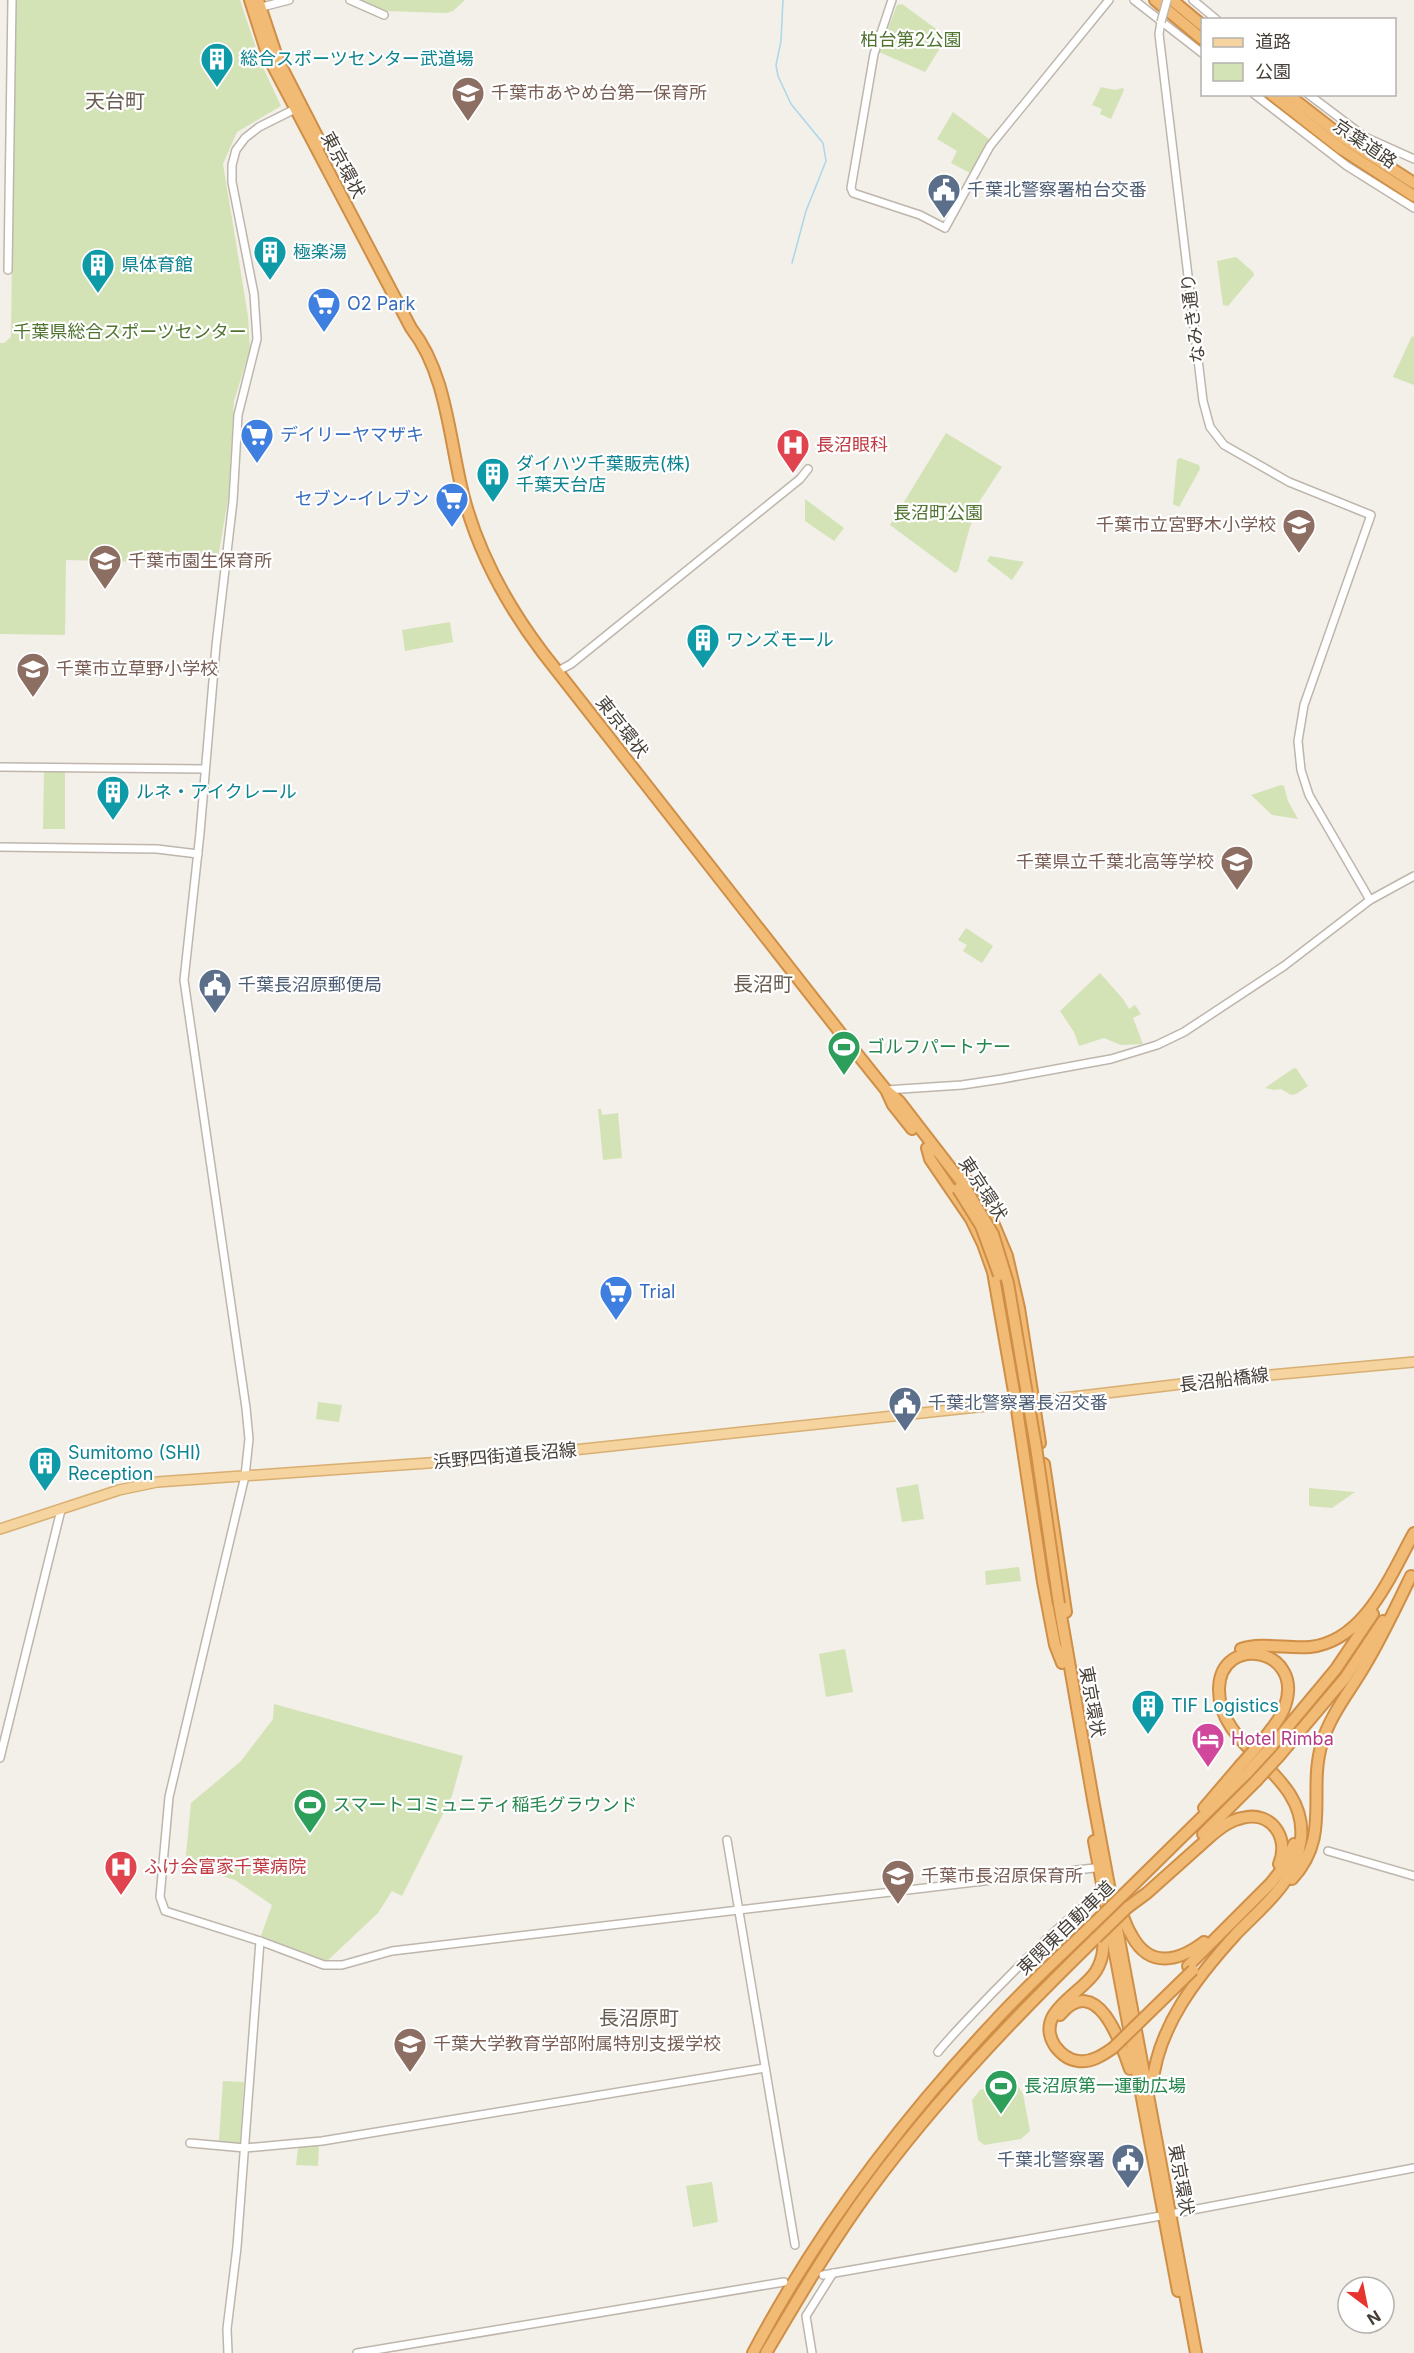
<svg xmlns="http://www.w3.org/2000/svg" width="1414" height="2353" viewBox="0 0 1414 2353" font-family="Inter,'Noto Sans JP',sans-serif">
	<rect width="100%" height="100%" fill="#f3efe9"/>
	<g fill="#d3e3b6">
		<polygon points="15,0 240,0 261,63 281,106 237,132 223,164 248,316 250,349 234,401 228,499 217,564 66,560 65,635 0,634 0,343 4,343 11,337"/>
		<polygon points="357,0 465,0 453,11 446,13 385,11"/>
		<polygon points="902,4 947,37 925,72 879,52 897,5"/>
		<polygon points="1101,87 1115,90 1123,88 1124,90 1111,119 1100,114 1102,109 1092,105"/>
		<polygon points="953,112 989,139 970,173 951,163 957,151 937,139"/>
		<polygon points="1236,257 1253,272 1254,275 1228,306 1223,305 1217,261"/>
		<polygon points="1412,336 1414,337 1414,385 1393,377"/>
		<polygon points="946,433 1002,467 979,502 969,530 958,571 955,573 890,525"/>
		<polygon points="1180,458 1199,465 1200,469 1179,507 1173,504 1177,460"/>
		<polygon points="805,499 844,528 834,541 805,521"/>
		<polygon points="990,556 1024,562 1012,580 987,561"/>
		<polygon points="450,622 453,642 405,651 402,630"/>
		<polygon points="44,770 63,770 65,773 65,829 43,829"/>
		<polygon points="1281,785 1284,786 1288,801 1298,819 1272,815 1251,795"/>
		<polygon points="966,928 993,946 982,963 963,951 967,945 958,940"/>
		<polygon points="1100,973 1123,999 1129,1009 1135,1005 1141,1014 1133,1018 1143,1044 1121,1045 1104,1038 1079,1046 1074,1032 1060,1011"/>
		<polygon points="1294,1068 1296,1068 1308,1086 1296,1094 1291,1095 1281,1089 1274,1090 1265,1088"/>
		<polygon points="598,1109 601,1109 602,1115 618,1113 622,1158 603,1160"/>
		<polygon points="318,1402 342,1405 339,1422 316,1419"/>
		<polygon points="918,1484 924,1519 902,1522 896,1488"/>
		<polygon points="1309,1488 1355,1492 1332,1508 1309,1506"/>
		<polygon points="1019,1567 1021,1581 986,1585 985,1571"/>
		<polygon points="845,1649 853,1692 826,1697 819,1654"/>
		<polygon points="274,1704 463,1756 452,1796 402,1896 392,1891 378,1913 326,1962 261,1936 272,1905 235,1880 185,1865 191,1803 241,1761 273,1719"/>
		<polygon points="223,2081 244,2082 240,2142 236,2144 221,2143 219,2140"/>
		<polygon points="1008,2083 1017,2085 1023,2094 1030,2131 1021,2139 984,2145 978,2140 972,2100 980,2090"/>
		<polygon points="317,2145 319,2147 318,2166 296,2165 298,2149 300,2146"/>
		<polygon points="712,2182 718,2222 693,2227 686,2186"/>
	</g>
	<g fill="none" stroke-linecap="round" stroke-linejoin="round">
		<polyline stroke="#abd7ea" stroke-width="1.5" points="783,0 781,41 776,65 778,76 791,104 823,143 826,161 806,211 792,263"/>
		<defs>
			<g id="minor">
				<polyline points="350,0 384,15"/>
				<polyline points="892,0 874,54 851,188 853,193 920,215 945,228 990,146 1109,0"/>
				<polyline points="1134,0 1202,53"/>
				<polyline points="1193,0 1217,20"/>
				<polyline points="258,8 289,0"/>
				<polyline points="1161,22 1159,34 1203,401 1210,427 1224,445 1289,482 1371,515 1304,705 1298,741 1301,770 1309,795 1370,900"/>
				<polyline points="1254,94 1347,166 1414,208"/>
				<polyline points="1308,94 1365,137 1414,159"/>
				<polyline points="299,107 259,127 245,138 236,150 232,165 232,182 254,294 257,339 238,415 233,501 216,646 200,833 184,980 246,1408 249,1439 245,1476 169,1797 160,1897 165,1911 260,1941 324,1965 342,1965 392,1951 1094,1868"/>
				<polyline points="8,270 12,0"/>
				<polyline points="558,671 571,664 800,479 808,469"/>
				<polyline points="0,767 205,769"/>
				<polyline points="0,847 157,849 198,854"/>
				<polyline points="886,1090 962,1085 1002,1079 1111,1059 1157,1045 1184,1032 1284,966 1370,900 1414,876"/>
				<polyline points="0,1758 61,1510"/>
				<polyline points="727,1840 795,2245"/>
				<polyline points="1328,1851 1414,1876"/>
				<path d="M938 2052C956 2029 1078 1902 1098 1898"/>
				<polyline points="190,2143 245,2148 322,2141 765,2068"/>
				<polyline points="823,2275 1155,2217 1414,2168"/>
				<polyline points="228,2353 227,2329 237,2247 260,1941"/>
				<polyline points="357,2353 784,2282"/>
				<polyline points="812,2353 806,2316 833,2273"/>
			</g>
			<polyline id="major" points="0,1529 119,1490 157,1482 499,1458 1081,1396 1215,1380 1414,1362"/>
			<g id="highway">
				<path d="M250 0 265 47 273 66 411 328C447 374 449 439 463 494 478 553 506 604 543 653L846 1040 886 1090 899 1101 963 1184"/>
				<polyline points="258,0 278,60 321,144"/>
				<polyline points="1155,0 1202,39"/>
				<polyline points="1172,0 1202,25"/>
				<polyline points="1271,94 1340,148 1414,196"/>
				<polyline points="1287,94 1345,139 1414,183"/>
				<polyline points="887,1092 893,1105 912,1129"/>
				<polyline points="927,1148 930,1159 971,1219 983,1244 993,1272 1016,1403 1043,1582 1055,1645 1062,1663"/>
				<polyline points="962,1173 989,1213 1007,1256 1019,1308 1040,1443"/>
				<polyline points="1044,1464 1066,1612"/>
				<polyline points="1059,1604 1094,1805 1196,2353"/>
				<path d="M1241 1649C1263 1642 1287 1649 1310 1647 1365 1641 1390 1576 1414 1533"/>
				<polyline points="1271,1747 1336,1669 1373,1614"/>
				<polyline points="1279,1756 1345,1678 1383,1621"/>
				<polyline points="1204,1808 1239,1767"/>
				<polyline points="1203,1834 1256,1781"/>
				<polyline points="1094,1841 1178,2291"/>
				<path d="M1292 1879C1332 1836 1307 1792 1322 1743 1330 1715 1350 1691 1364 1667 1382 1637 1396 1607 1411 1576"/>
				<polyline points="1124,1894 1247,1773"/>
				<path d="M1119 1905C1123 1916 1126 1927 1132 1936 1150 1969 1179 1961 1204 1942"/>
				<path d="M1128 1907 1147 1893 1213 1834C1222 1827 1231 1820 1242 1818 1272 1810 1290 1839 1279 1864"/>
				<path d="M1102 1926C1104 1943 1105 1956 1096 1971 1082 1994 1033 2012 1055 2046 1061 2054 1069 2060 1078 2061 1091 2063 1103 2055 1113 2048"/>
				<polyline points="1188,1966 1271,1883 1285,1865 1294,1844"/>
				<path d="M1060 2015C1097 1971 1121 2043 1130 2069"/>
				<path d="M1152 2087C1157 2027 1197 1977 1236 1934 1264 1905 1296 1882 1301 1839 1308 1772 1217 1750 1219 1688 1221 1633 1305 1648 1285 1706 1281 1719 1271 1729 1263 1740"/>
				<path d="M753 2353C817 2232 901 2121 994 2022 1025 1988 1059 1957 1092 1925"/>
				<path d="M766 2353C799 2297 832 2241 871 2188 938 2097 1015 2017 1096 1938"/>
			</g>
		</defs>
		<use href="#minor" stroke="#beb6ac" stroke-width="10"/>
		<use href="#major" stroke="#d9af71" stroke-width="12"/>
		<use href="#highway" stroke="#cf8f47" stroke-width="14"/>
		<use href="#minor" stroke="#fff" stroke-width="7"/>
		<use href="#major" stroke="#f5d4a0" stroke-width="9"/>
		<use href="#highway" stroke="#f1bb76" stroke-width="10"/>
		<defs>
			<polyline id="minor-bridge" points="1161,22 1167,0"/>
			<g id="highway-bridge">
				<polyline points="963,1184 993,1234 1008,1283 1036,1447 1059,1604"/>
				<polyline points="958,1189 981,1226 999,1275"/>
				<polyline points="1239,1767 1263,1740"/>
				<polyline points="1247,1773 1271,1747"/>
				<polyline points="1256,1781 1279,1756"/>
				<polyline points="1092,1925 1124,1894"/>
				<polyline points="1096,1938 1128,1907"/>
				<polyline points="1113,2048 1193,1970"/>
			</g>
		</defs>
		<use href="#minor-bridge" stroke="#beb6ac" stroke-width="10" stroke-linecap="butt"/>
		<use href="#highway-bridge" stroke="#cf8f47" stroke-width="14" stroke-linecap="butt"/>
		<use href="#minor-bridge" stroke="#fff" stroke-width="7"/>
		<use href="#highway-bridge" stroke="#f1bb76" stroke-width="10"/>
	</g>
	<defs>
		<symbol id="building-pin" viewBox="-11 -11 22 30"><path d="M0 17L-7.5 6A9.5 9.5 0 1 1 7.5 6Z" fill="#0f9aa8" stroke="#fff"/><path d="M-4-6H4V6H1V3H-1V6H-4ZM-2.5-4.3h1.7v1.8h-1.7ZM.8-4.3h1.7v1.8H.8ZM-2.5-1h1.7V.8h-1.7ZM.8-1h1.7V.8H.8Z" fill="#fff"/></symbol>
		<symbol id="school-pin" viewBox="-11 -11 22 30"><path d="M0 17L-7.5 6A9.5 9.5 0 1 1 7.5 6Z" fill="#8d6e63" stroke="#fff"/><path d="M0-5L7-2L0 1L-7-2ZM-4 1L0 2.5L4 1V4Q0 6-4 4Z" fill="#fff"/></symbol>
		<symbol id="civic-pin" viewBox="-11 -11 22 30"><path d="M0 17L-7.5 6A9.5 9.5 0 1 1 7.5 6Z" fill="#5c6f8a" stroke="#fff"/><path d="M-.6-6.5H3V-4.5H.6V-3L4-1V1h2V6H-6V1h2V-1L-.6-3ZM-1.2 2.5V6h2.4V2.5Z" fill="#fff"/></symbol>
		<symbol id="supermarket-pin" viewBox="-11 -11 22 30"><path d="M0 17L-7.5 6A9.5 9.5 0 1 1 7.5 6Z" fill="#3f7fe0" stroke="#fff"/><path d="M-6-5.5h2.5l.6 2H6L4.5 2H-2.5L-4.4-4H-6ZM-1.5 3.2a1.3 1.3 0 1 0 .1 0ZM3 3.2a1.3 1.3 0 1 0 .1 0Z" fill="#fff"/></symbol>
		<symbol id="hospital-pin" viewBox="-11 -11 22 30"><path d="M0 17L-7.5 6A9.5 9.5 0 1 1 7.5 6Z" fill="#e0444e" stroke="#fff"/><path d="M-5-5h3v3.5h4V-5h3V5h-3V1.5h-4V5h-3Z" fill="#fff"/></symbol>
		<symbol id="stadium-pin" viewBox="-11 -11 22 30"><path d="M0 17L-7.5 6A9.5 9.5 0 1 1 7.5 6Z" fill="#2e9e5b" stroke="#fff"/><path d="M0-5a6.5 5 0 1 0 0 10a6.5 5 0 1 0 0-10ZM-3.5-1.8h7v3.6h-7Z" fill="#fff"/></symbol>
		<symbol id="hotel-pin" viewBox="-11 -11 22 30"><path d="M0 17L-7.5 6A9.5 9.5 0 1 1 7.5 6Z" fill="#d1479c" stroke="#fff"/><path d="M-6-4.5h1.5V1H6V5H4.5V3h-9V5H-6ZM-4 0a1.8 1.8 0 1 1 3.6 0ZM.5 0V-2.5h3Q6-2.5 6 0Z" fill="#fff"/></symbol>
	</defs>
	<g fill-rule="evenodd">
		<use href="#building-pin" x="198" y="40" width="38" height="52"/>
		<use href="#school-pin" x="449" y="74" width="38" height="52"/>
		<use href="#civic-pin" x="925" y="171" width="38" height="52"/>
		<use href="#building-pin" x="251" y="233" width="38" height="52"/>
		<use href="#building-pin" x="79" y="246" width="38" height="52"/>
		<use href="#supermarket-pin" x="305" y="285" width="38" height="52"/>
		<use href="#supermarket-pin" x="238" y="416" width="38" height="52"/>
		<use href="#hospital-pin" x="774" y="426" width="38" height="52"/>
		<use href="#building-pin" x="474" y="455" width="38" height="52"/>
		<use href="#supermarket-pin" x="433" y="480" width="38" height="52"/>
		<use href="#school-pin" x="1280" y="506" width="38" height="52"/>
		<use href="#school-pin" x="86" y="542" width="38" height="52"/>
		<use href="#building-pin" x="684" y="621" width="38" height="52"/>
		<use href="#school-pin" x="14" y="650" width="38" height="52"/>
		<use href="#building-pin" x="94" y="773" width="38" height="52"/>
		<use href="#school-pin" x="1218" y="843" width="38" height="52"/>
		<use href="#civic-pin" x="196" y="966" width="38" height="52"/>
		<use href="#stadium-pin" x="825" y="1028" width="38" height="52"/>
		<use href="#supermarket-pin" x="597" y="1273" width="38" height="52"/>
		<use href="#civic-pin" x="886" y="1384" width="38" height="52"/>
		<use href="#building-pin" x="26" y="1444" width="38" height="52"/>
		<use href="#building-pin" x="1129" y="1687" width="38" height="52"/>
		<use href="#hotel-pin" x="1189" y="1720" width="38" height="52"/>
		<use href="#stadium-pin" x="291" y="1786" width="38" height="52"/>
		<use href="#hospital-pin" x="102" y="1848" width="38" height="52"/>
		<use href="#school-pin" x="879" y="1857" width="38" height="52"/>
		<use href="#school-pin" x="391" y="2025" width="38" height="52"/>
		<use href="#stadium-pin" x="982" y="2067" width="38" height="52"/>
		<use href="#civic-pin" x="1109" y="2141" width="38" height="52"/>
	</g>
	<g text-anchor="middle" stroke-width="4.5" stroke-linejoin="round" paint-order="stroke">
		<g font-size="18" fill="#507330" stroke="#fff">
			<text x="911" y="46">柏台第2公園</text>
			<text x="130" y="338">千葉県総合スポーツセンター</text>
			<text x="938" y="519">長沼町公園</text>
		</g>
		<g font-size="18" fill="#0d838f" stroke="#fff" text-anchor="start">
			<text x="240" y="65">総合スポーツセンター武道場</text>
			<text x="293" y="258">極楽湯</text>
			<text x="121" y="271">県体育館</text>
			<text x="516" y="470">ダイハツ千葉販売(株)<tspan x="516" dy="21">千葉天台店</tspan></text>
			<text x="726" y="646">ワンズモール</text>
			<text x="136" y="798">ルネ・アイクレール</text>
			<text x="68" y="1459">Sumitomo (SHI)<tspan x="68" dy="21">Reception</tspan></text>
			<text x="1171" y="1712">TIF Logistics</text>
		</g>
		<g font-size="18" fill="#785e54" stroke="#fff" text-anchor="start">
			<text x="491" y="99">千葉市あやめ台第一保育所</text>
			<text x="1276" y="531" text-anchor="end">千葉市立宮野木小学校</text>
			<text x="128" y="567">千葉市園生保育所</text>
			<text x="56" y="675">千葉市立草野小学校</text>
			<text x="1214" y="868" text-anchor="end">千葉県立千葉北高等学校</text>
			<text x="921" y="1882">千葉市長沼原保育所</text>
			<text x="433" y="2050">千葉大学教育学部附属特別支援学校</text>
		</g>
		<g font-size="18" fill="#463f38" stroke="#fff">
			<text transform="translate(1365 144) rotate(34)" y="6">京葉道路</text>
			<text transform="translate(343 165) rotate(62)" y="6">東京環状</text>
			<text transform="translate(1193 318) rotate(-97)" y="6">なみき通り</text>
			<text transform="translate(622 727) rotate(52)" y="6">東京環状</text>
			<text transform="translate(983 1189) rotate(57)" y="6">東京環状</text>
			<text transform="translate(1224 1380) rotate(-7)" y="6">長沼船橋線</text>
			<text transform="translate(505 1456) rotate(-5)" y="6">浜野四街道長沼線</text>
			<text transform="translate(1092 1702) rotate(80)" y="6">東京環状</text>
			<text transform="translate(1066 1928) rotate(-44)" y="6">東関東自動車道</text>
			<text transform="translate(1181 2180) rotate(80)" y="6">東京環状</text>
		</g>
		<g font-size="18" fill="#4e5e75" stroke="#fff" text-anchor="start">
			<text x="967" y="196">千葉北警察署柏台交番</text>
			<text x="238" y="991">千葉長沼原郵便局</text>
			<text x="928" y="1409">千葉北警察署長沼交番</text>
			<text x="1105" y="2166" text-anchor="end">千葉北警察署</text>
		</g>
		<g font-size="18" fill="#366cbe" stroke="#fff" text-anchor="start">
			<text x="347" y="310">O2 Park</text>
			<text x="280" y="441">デイリーヤマザキ</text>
			<text x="429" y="505" text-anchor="end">セブン-イレブン</text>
			<text x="639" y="1298">Trial</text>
		</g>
		<g font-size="18" fill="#be3a42" stroke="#fff" text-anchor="start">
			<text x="816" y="451">長沼眼科</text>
			<text x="144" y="1873">ふけ会富家千葉病院</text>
		</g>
		<g font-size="18" fill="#27864d" stroke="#fff" text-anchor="start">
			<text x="867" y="1053">ゴルフパートナー</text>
			<text x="333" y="1811">スマートコミュニティ稲毛グラウンド</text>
			<text x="1024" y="2092">長沼原第一運動広場</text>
		</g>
		<g font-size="18" fill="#b23c85" stroke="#fff" text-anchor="start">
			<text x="1231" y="1745">Hotel Rimba</text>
		</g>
		<g font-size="20" fill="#685c50" stroke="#fff">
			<text x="115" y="108">天台町</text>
			<text x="763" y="991">長沼町</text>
			<text x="639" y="2025">長沼原町</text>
		</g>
	</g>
	<rect x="1201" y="18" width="195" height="78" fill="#ffffff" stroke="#b5b2af" stroke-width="1.5"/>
	<rect x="1213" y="38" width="30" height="9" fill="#f5d4a0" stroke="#b5b2af" stroke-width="1.5"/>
	<text x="1255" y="48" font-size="18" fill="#463f38">道路</text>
	<rect x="1213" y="63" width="30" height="18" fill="#d3e3b6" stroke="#b5b2af" stroke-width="1.5"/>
	<text x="1255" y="78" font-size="18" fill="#463f38">公園</text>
	<g transform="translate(1366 2305) rotate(148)"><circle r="28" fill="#ffffff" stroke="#b5b2af" stroke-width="1.5"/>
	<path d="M0-4.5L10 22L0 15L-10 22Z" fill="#e6352d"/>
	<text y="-9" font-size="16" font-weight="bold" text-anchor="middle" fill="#463f38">N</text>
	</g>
</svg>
